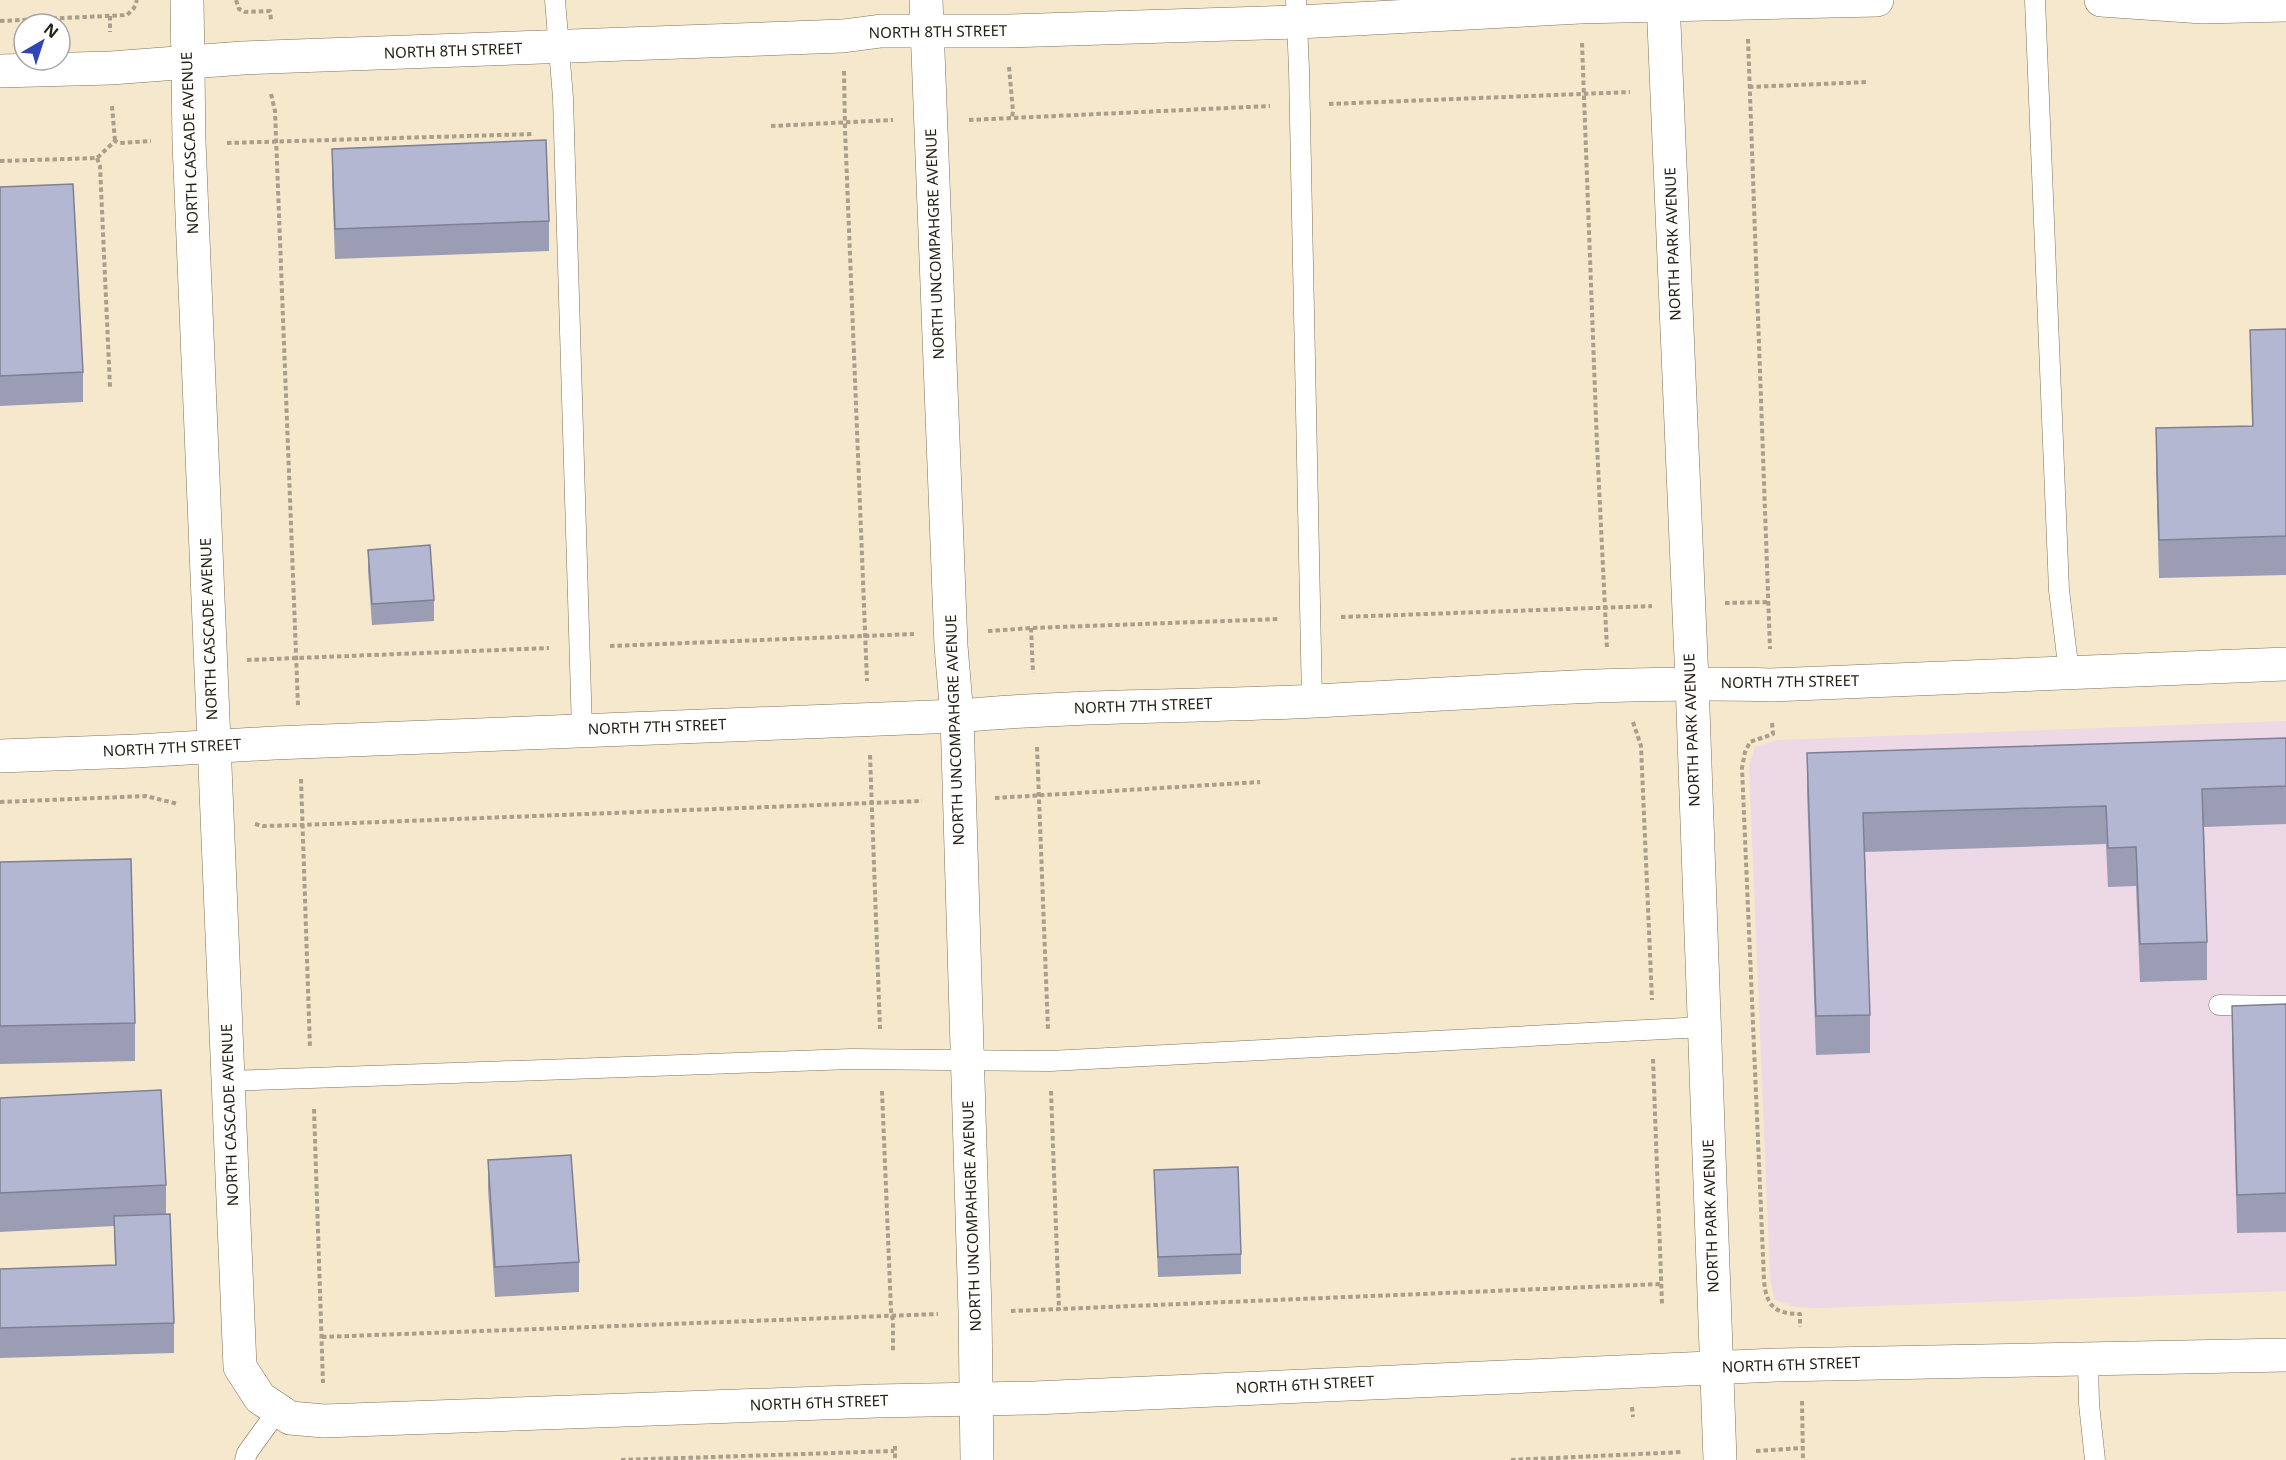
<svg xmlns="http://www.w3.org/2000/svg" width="2286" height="1460" viewBox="0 0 2286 1460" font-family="'Noto Sans',sans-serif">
	<rect width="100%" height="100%" fill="#f5e8cd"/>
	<polygon fill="#edd8e6" points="2286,721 2286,1291 1820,1308 1795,1307 1774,1299 1770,1277 1749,765 1755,747 1777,740"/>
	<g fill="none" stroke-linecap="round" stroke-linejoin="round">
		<defs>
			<g id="service">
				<polyline points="555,0 563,98 582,730"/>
				<polyline points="1296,0 1299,69 1312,701"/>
				<polyline points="2035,0 2059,590 2069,673"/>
				<polyline points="2219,1005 2286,1006"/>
				<polyline points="229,1081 851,1059 1050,1061 1704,1027"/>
				<polyline points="2088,1358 2089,1404 2095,1460"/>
				<polyline points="245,1460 247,1453 278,1410"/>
			</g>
			<g id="minor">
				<polyline points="187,0 189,142 240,1367 260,1398 290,1418 324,1421 877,1401 1034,1398 1776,1365 2286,1355"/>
				<polyline points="926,0 951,646 957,716 975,1312 977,1460"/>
				<polyline points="2101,0 2203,7 2286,5"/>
				<polyline points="0,71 111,68 243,58 843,36 881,31 1007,31 1298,22 1580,7 1877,0"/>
				<path d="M0 756 136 751 274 743 957 716C1076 705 1196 707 1315 701 1467 694 1619 680 1771 685L2286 664"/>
			</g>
			<polyline id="tertiary" points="1663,0 1692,682 1720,1460"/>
		</defs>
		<use href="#service" stroke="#7d725a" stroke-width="21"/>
		<use href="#minor" stroke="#7d725a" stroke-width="34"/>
		<use href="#tertiary" stroke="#7d725a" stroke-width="34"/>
		<g stroke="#a99f8a" stroke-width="4" stroke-dasharray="4.5 3" stroke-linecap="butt">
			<polyline points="236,0 239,9 245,12 270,11 271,20"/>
			<polyline points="110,16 110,32"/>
			<polyline points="0,21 127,15 134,8 137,0"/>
			<polyline points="1748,39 1770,649"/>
			<polyline points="1582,43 1597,445 1607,649"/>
			<polyline points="1009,67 1013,111 1012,118"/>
			<polyline points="844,71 845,129 867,681"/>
			<polyline points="1749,87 1868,82"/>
			<polyline points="271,94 275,111 298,706"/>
			<polyline points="1329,104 1630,92"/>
			<polyline points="112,106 115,141"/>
			<polyline points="969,120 1270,106"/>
			<polyline points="771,126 893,120"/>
			<polyline points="227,143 534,134"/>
			<polyline points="97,158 100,166 110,387"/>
			<polyline points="0,161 97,158 115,141 120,143 151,141"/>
			<polyline points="1725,603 1768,602"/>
			<polyline points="1341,617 1652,606"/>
			<polyline points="1031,628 1033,673"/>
			<polyline points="988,631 1031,628 1280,619"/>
			<polyline points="610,646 914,634"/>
			<polyline points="247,660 549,648"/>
			<polyline points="1633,722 1641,746 1652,1000"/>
			<path d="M1772 723 1773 734 1750 742 1745 752 1742 768 1764 1280C1766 1305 1774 1314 1800 1314V1327"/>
			<polyline points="1037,747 1048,1030"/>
			<polyline points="870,755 880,1029"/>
			<polyline points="301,779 310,1048"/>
			<polyline points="995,798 1260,782"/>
			<polyline points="0,802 146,796 178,804"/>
			<polyline points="255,824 263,826 302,825 922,801"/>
			<polyline points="1653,1059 1662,1304"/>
			<polyline points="882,1091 891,1310 893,1321 893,1353"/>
			<polyline points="1051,1091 1059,1310"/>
			<polyline points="314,1109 323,1383"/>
			<polyline points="1011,1311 1661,1284"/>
			<polyline points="322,1337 938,1314"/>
			<polyline points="1802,1401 1803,1460"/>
			<polyline points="1632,1407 1633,1417"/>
			<polyline points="895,1446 895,1460"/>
			<polyline points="1756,1451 1803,1448"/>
			<polyline points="621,1460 894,1451"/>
			<polyline points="1511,1460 1682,1452"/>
		</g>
		<use href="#service" stroke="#fff" stroke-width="20"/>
		<use href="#minor" stroke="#fff" stroke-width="33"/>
		<use href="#tertiary" stroke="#fff" stroke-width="33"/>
	</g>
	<g fill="#9b9db5">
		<polygon points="332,149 549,221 549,251 335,259 332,179"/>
		<polygon points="0,187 83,372 83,402 0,406"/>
		<polygon points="2286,329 2286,575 2159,578 2156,467 2156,428 2252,426 2250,330"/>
		<polygon points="368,550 434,600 434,621 372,625 368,570"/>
		<polygon points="2286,738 2286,824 2204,827 2207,942 2207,980 2140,982 2136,886 2108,887 2106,844 1865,852 1870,1015 1870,1053 1816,1055 1807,791 1807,753"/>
		<polygon points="0,862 135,1023 135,1061 0,1064"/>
		<polygon points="2286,1004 2286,1232 2237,1233 2232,1044 2232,1006"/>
		<polygon points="0,1098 166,1185 166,1214 174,1323 174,1353 0,1358 0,1269 115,1265 114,1226 0,1232"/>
		<polygon points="488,1160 579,1262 579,1292 495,1297 488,1189"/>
		<polygon points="1154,1170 1241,1254 1241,1274 1158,1277"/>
	</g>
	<g fill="#b4b7d2" stroke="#7e8093" stroke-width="1.5">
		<polygon points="546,140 549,221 335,229 332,149"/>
		<polygon points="73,184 83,372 0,376 0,187"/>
		<polygon points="2286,329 2286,536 2159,540 2156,428 2253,426 2250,330"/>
		<polygon points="430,545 434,600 372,604 368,550"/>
		<polygon points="2286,738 2286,786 2202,789 2207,942 2140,944 2136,847 2108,848 2106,806 1863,813 1870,1015 1816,1016 1807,753"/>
		<polygon points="131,859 135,1023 0,1026 0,862"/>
		<polygon points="2286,1004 2286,1193 2237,1195 2232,1006"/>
		<polygon points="161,1090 166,1185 0,1193 0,1098"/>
		<polygon points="571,1155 579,1262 495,1267 488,1160"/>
		<polygon points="1238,1167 1241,1254 1158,1257 1154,1170"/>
		<polygon points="170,1214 174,1323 0,1328 0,1269 116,1265 114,1216"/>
	</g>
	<g text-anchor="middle" stroke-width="6" stroke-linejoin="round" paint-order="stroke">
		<g font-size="15" fill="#262117" stroke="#fff">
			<text transform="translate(938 32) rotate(-1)" y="5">NORTH 8TH STREET</text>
			<text transform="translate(453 51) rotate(-2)" y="5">NORTH 8TH STREET</text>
			<text transform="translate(190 143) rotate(-92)" y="5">NORTH CASCADE AVENUE</text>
			<text transform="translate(935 244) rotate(-92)" y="5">NORTH UNCOMPAHGRE AVENUE</text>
			<text transform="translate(1673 244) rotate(-92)" y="5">NORTH PARK AVENUE</text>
			<text transform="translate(209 629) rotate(-92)" y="5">NORTH CASCADE AVENUE</text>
			<text transform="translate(1790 682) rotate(-1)" y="5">NORTH 7TH STREET</text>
			<text transform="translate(1143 706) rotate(-2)" y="5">NORTH 7TH STREET</text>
			<text transform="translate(657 727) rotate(-2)" y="5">NORTH 7TH STREET</text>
			<text transform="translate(955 730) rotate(-92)" y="5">NORTH UNCOMPAHGRE AVENUE</text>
			<text transform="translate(1692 730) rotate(-92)" y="5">NORTH PARK AVENUE</text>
			<text transform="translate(172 748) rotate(-3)" y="5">NORTH 7TH STREET</text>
			<text transform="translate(230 1115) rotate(-92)" y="5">NORTH CASCADE AVENUE</text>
			<text transform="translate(972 1216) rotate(-92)" y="5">NORTH UNCOMPAHGRE AVENUE</text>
			<text transform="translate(1711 1216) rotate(-92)" y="5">NORTH PARK AVENUE</text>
			<text transform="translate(1791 1365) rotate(-2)" y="5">NORTH 6TH STREET</text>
			<text transform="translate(1305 1385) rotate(-3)" y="5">NORTH 6TH STREET</text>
			<text transform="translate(819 1403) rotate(-2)" y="5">NORTH 6TH STREET</text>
		</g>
	</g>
	<g transform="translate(42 42) rotate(39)"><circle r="28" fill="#ffffff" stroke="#a8a6a2" stroke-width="1.5"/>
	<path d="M0-4.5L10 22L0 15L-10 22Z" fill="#3046b8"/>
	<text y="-9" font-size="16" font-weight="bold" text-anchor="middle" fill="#262117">N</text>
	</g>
</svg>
